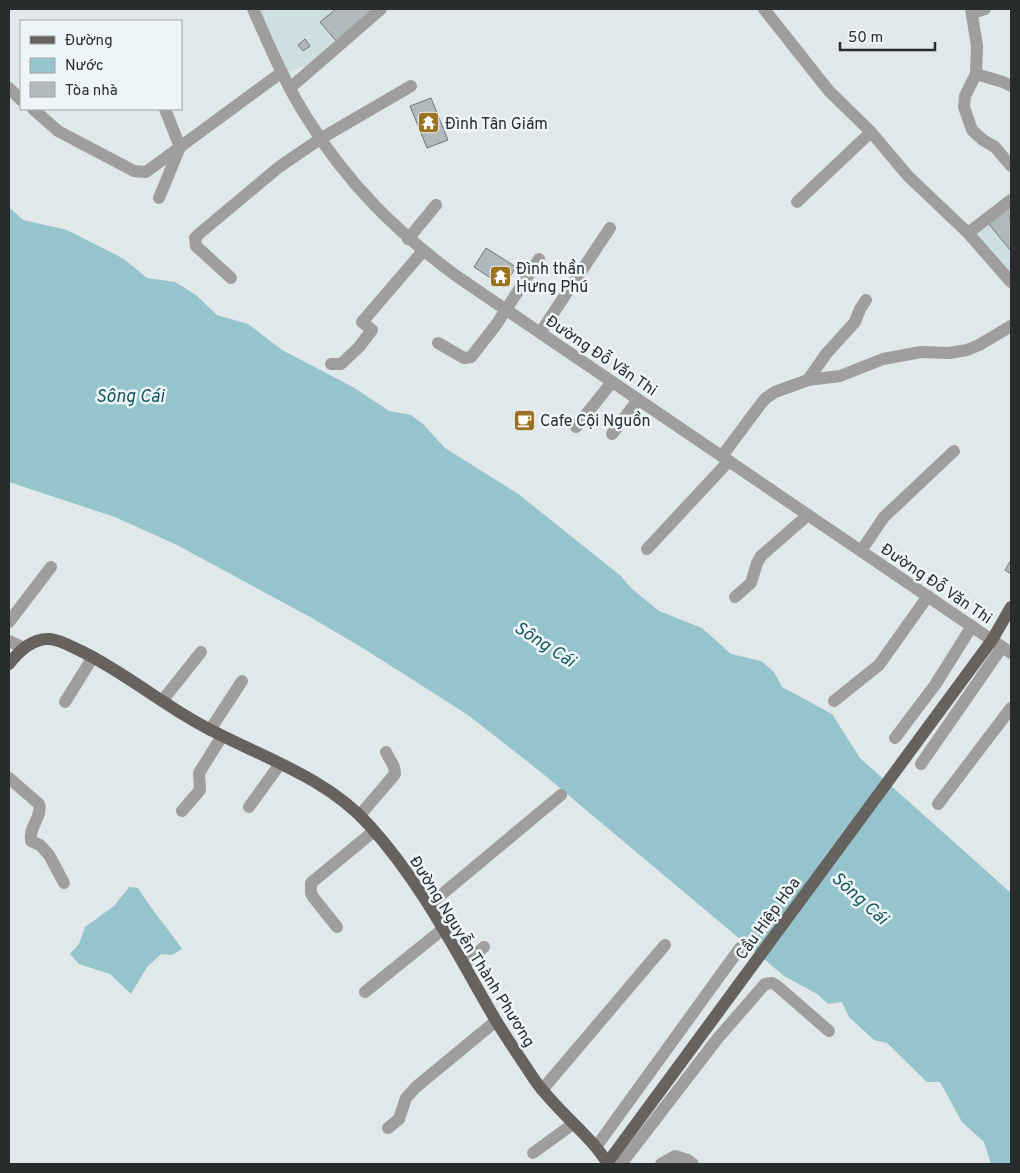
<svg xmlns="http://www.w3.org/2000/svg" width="1020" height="1173" viewBox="0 0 1020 1173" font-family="Overpass,sans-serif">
	<rect width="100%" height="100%" fill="#e1e8e9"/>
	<g fill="#cedfe1">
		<polygon points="255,9 374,9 311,64 286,73"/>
		<polygon points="1011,206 1011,275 975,234"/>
	</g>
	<g fill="#95c4cc">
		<polygon points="9,207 23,220 67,230 124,259 147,278 175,282 196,295 217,315 248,324 282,350 353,387 389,411 411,415 423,424 445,448 517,493 621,576 631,588 659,611 702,628 731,654 761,661 774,672 782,687 832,714 860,758 1011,893 1011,1164 991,1164 984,1142 962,1122 940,1082 927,1082 887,1043 874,1040 849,1017 842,1002 828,1004 817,994 784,976 542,773 468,715 366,650 310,617 177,545 115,517 9,482"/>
		<path d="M129 887 138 888C151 910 168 928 182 949L172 955 161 954 147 967 131 994 110 974 79 964 70 954 79 944 85 927 114 906Z"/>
	</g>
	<g fill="#b2b9bb" stroke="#707778">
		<polygon points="336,9 374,9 337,42 320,22"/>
		<polygon points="305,39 310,46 303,51 298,45"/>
		<polygon points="431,98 448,140 427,148 410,106"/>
		<polygon points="1011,206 1010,220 1011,221 1011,251 988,223"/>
		<polygon points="486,248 516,267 504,287 474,267"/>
		<polygon points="1011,560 1011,574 1005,570"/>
	</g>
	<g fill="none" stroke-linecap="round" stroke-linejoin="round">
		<g stroke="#9f9e9c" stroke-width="12">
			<path d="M253 9C270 47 286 86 309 121 348 184 396 231 455 275L1011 653"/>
			<polyline points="764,9 829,91 871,132 908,176 968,233 1011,282"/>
			<polyline points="971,9 977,46 976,74 965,96 964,107 972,130 983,140 995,147 1011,166"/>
			<polyline points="972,13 985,9"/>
			<polyline points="976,74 1003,82 1011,86"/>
			<polyline points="9,88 21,100"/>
			<polyline points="290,88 381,9"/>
			<polyline points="33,109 58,131 134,171 146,172 282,72"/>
			<polyline points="159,198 180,147 165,109"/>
			<polyline points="797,202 871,132"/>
			<polyline points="968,233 1011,200"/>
			<polyline points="408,239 436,205"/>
			<polyline points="231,278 196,246 195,238 200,233 279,167 320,139 411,86"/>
			<polyline points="540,333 610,228"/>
			<polyline points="438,343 464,358 471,357 496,325 539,259"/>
			<polyline points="331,364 341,364 359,347 372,330 362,322 423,251"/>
			<polyline points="808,380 826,354 855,322 860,309 866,300"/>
			<polyline points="576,427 612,382"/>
			<polyline points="612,434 638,400"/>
			<polyline points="722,456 760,405 766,398 775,392 808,380 840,376 883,359 921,352 949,353 967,350 979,345 1011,326"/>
			<polyline points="647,549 729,461"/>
			<polyline points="861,551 884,517 954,451"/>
			<polyline points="735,597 751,583 757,563 761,556 808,515"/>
			<polyline points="9,622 51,567"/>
			<polyline points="9,641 24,648"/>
			<polyline points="162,701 201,652"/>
			<polyline points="834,701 879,665 928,596"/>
			<polyline points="65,702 93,657"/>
			<polyline points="210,730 242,681"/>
			<polyline points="895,738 935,685 972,626"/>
			<polyline points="921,764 1002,647"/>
			<path d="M9 778 39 804C43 816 28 828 31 841L40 845 49 855 64 883"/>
			<polyline points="938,804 1011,708"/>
			<polyline points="249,807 280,764"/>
			<polyline points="182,811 200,790 199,773 222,736"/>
			<polyline points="360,815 395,774 394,767 386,752"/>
			<polyline points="429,905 561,795"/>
			<polyline points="337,927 313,897 311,893 311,883 374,831"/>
			<polyline points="464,964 484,947"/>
			<polyline points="365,992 443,929"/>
			<polyline points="542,1090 665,945"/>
			<polyline points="388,1128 399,1119 406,1098 416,1087 496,1021"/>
			<polyline points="596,1147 740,948"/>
			<polyline points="533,1153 573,1124"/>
			<polyline points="621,1164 718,1038 765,984 772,983 776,985 829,1031"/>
			<polyline points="661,1164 675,1156 688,1160 693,1164"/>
		</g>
		<g stroke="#65625f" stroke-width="12">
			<path d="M9 664C19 651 32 638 50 639 61 640 72 647 81 651 122 671 157 700 196 722 254 755 323 774 369 825 421 882 456 952 495 1019 507 1039 521 1059 534 1079 555 1110 589 1133 608 1164"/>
			<polyline points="608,1162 953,693 992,640 1011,607"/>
		</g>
	</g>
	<defs>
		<symbol id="temple-square" viewBox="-11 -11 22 22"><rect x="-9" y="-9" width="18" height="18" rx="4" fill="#9b721f" stroke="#eef5f7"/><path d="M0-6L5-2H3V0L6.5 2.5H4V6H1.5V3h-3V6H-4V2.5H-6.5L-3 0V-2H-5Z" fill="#fff"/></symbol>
		<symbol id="cafe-square" viewBox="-11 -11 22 22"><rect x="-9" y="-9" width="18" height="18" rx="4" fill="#9b721f" stroke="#eef5f7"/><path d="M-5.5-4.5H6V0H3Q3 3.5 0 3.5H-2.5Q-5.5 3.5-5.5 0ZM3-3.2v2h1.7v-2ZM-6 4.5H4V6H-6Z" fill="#fff"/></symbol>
	</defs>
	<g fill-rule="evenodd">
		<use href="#temple-square" x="416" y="110" width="25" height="25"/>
		<use href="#temple-square" x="488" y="264" width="25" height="25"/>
		<use href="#cafe-square" x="512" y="408" width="25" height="25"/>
	</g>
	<g text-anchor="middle" stroke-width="5" stroke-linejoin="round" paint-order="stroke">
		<g font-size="16" fill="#292c2c" stroke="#eef5f7" text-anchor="start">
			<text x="445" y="129">Đình Tân Giám</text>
			<text x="516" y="274">Đình thần<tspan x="516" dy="18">Hưng Phú</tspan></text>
			<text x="540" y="426">Cafe Cội Nguồn</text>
		</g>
		<g font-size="16" fill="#292c2c" stroke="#eef5f7">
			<text transform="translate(602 355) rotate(34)" y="6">Đường Đỗ Văn Thi</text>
			<text transform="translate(937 583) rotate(34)" y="6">Đường Đỗ Văn Thi</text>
			<text transform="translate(767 918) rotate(-54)" y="6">Cầu Hiệp Hòa</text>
			<text transform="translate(473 951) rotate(58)" y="6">Đường Nguyễn Thành Phương</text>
		</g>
		<g font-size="18" font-style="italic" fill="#13565f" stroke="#eef5f7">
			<text x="130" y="402">Sông Cái</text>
			<text transform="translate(545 644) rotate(33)" y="6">Sông Cái</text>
			<text transform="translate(860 898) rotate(42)" y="6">Sông Cái</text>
		</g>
	</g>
	<rect width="1020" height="1173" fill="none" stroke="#292c2c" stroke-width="20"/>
	<rect x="20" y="20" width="162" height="90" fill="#eef5f7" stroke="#9fa5a6"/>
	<rect x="30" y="36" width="25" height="8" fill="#65625f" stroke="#9fa5a6"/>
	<text x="65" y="45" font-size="15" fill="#292c2c">Đường</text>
	<rect x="30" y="58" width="25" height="15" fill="#95c4cc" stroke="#9fa5a6"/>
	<text x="65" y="70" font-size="15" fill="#292c2c">Nước</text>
	<rect x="30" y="82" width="25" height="15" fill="#b2b9bb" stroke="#9fa5a6"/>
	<text x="65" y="95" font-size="15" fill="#292c2c">Tòa nhà</text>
	<path d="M840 42v8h95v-8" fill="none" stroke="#292c2c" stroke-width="2.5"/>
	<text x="848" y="42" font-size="15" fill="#292c2c" stroke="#eef5f7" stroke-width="4" paint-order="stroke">50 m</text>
</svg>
